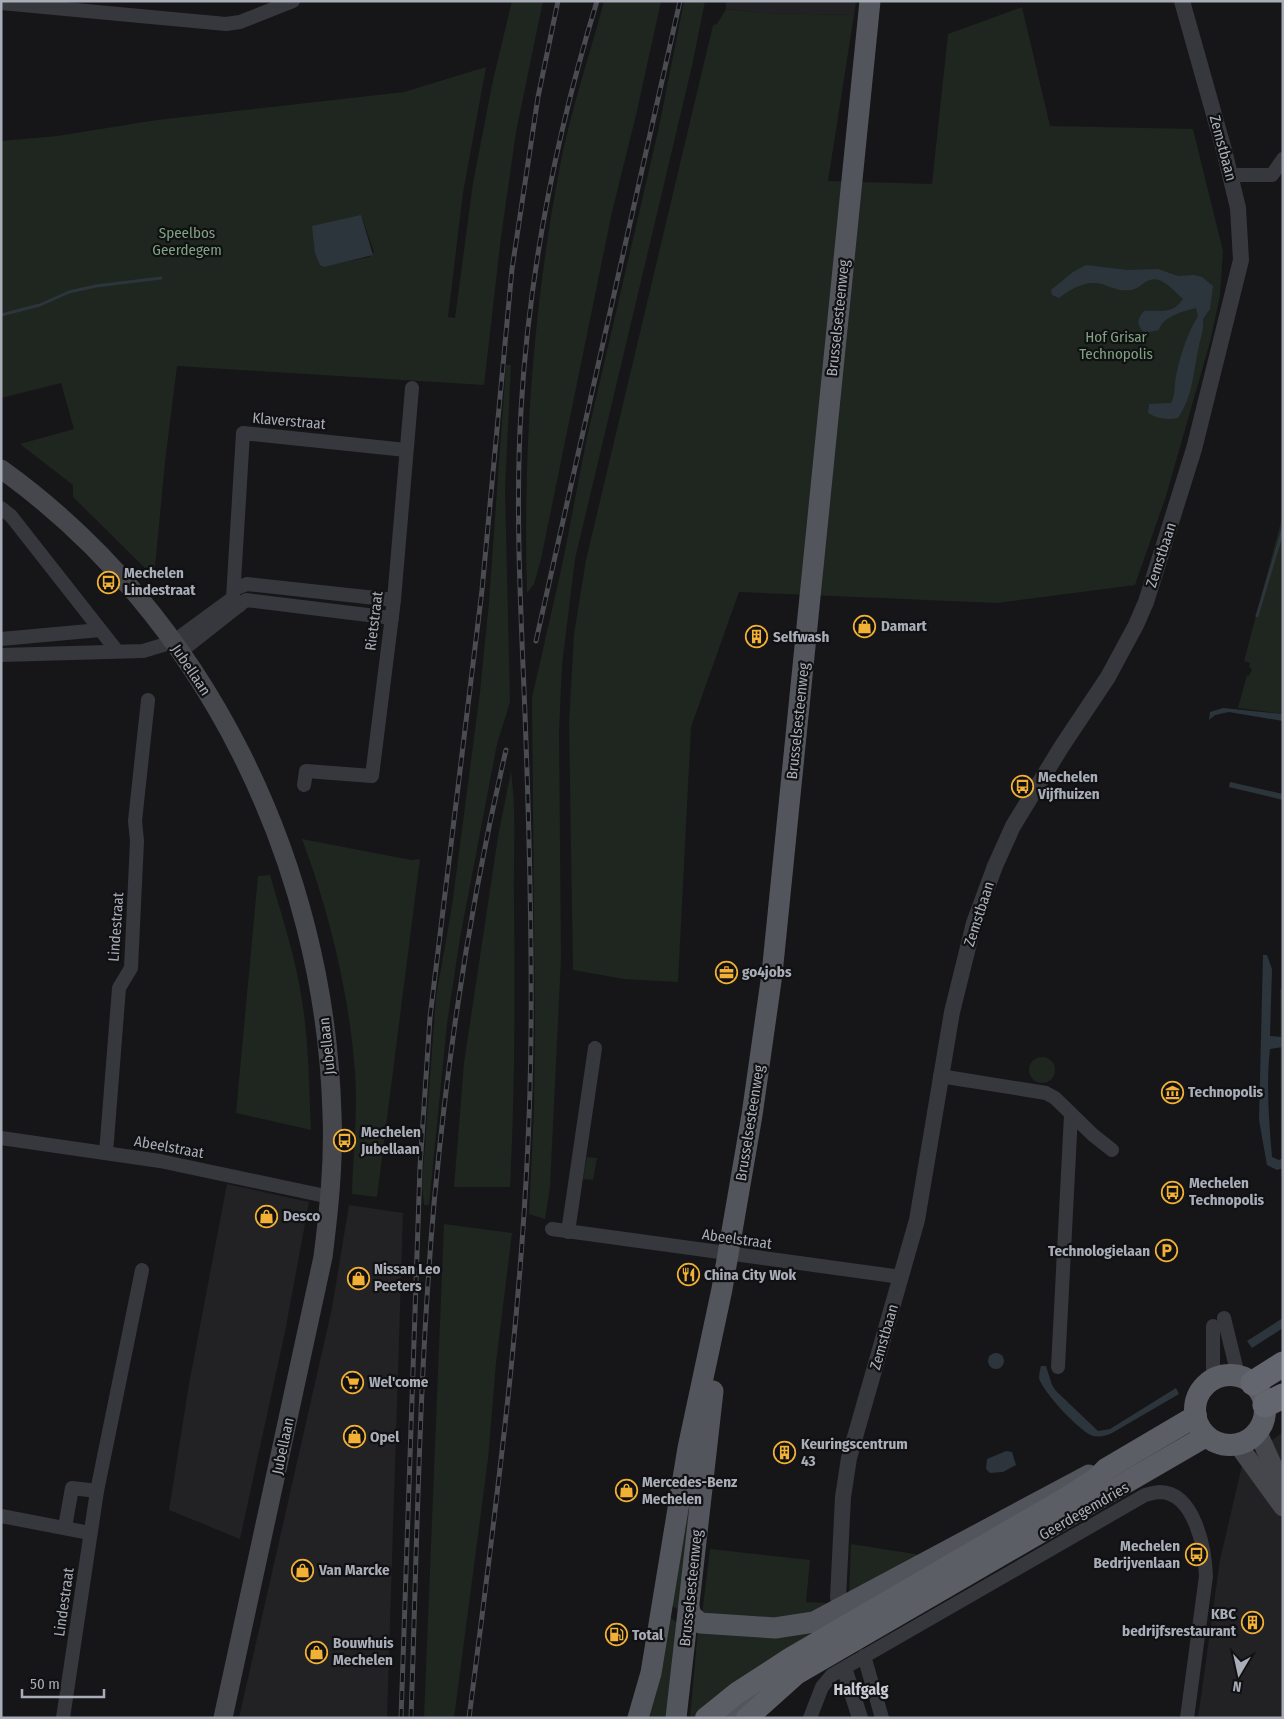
<svg xmlns="http://www.w3.org/2000/svg" width="1284" height="1719" viewBox="0 0 1284 1719" font-family="'Fira Sans Condensed',sans-serif">
	<rect width="100%" height="100%" fill="#161618"/>
	<g fill="#222225">
		<polygon points="726,1 856,1 854,15 761,13 726,9"/>
		<polygon points="227,1184 309,1202 285,1332 240,1539 169,1510 189,1384"/>
		<polygon points="349,1205 403,1213 387,1718 239,1718 332,1308"/>
		<polygon points="1283,1432 1283,1718 1198,1718 1220,1560 1243,1461"/>
	</g>
	<g fill="#1e261f" fill-rule="evenodd">
		<path d="M512 1H543L516 132 501 237 484 385 177 366 165 462 154 577 73 497V485L20 444 74 429 61 383 1 398V141L57 136 157 120 404 92 486 67 463 193 448 317 455 318 473 183 493 80ZM361 215 374 252 369 257 324 266 320 265Z"/>
		<path d="M604 1H661L637 111 612 212 541 559 534 584 527 593C523 449 533 307 560 166 570 113 590 54 604 1Z"/>
		<polygon points="684,1 705,1 692,66 575,559 562,665 559,733 561,958 550,1187 545,1219 529,1214 534,1111 535,1027 532,698 563,561 587,437 659,127"/>
		<polygon points="1022,7 1050,126 1193,129 1223,251 1220,296 1210,342 1166,496 1135,585 997,603 739,592 691,727 678,982 624,979 573,970 569,722 574,634 586,560 713,25 717,24 726,9 761,13 854,15 828,181 932,184 948,34"/>
		<polygon points="506,365 511,365 505,489 510,702 497,744 460,938 447,1024 429,1205 424,1205 422,1185 436,997 452,906 480,692 489,602"/>
		<polygon points="1283,514 1283,714 1238,708 1247,675 1249,676 1252,669 1249,667 1250,663 1244,661"/>
		<path d="M511 771C517 814 513 857 514 900 515 997 515 1090 510 1187H454L464 1063 498 837Z"/>
		<path d="M302 839 411 860 420 859 377 1197 352 1194C353 1154 358 1112 355 1072 349 993 330 914 302 839Z"/>
		<path d="M270 875C282 917 296 958 302 1001 309 1043 309 1087 311 1130L236 1113 258 876Z"/>
		<polygon points="1280,989 1283,989 1283,1176 1281,1176"/>
		<circle cx="1042" cy="1070" r="13"/>
		<polygon points="587,1157 597,1158 593,1180 583,1179"/>
		<polygon points="444,1224 512,1233 496,1363 488,1459 454,1718 424,1718"/>
		<polygon points="697,1440 682,1612 668,1603"/>
		<polygon points="851,1544 921,1555 849,1597"/>
		<polygon points="710,1549 810,1560 806,1602 826,1603 827,1610 792,1621 702,1614"/>
		<polygon points="669,1617 678,1623 671,1718 649,1718"/>
		<polygon points="830,1626 696,1718 690,1718 698,1629"/>
	</g>
	<g fill="#2c353c">
		<polygon points="361,215 373,255 324,267 320,265 315,253 312,226"/>
		<path d="M1086 265 1127 270 1158 269 1178 276 1194 275 1202 277 1213 286 1210 309 1203 319C1204 332 1200 339 1198 350 1193 374 1193 396 1178 418 1167 420 1158 419 1148 413L1149 404 1171 403C1176 393 1174 386 1176 376 1180 356 1188 332 1198 316L1196 308C1184 311 1163 316 1159 330L1145 333C1136 326 1137 318 1144 311 1160 310 1173 315 1183 299 1176 293 1168 283 1159 280 1146 276 1142 288 1131 290 1120 291 1115 289 1105 285 1087 279 1073 288 1059 298L1052 295 1051 290 1073 272Z"/>
		<polygon points="1223,708 1283,714 1283,721 1229,712 1215,715 1209,720 1210,712"/>
		<polygon points="1230,782 1283,794 1283,800 1229,787"/>
		<path d="M1263 955H1267L1272 969 1270 1036 1283 1037V1047L1270 1049C1266 1084 1269 1122 1272 1157L1279 1160 1283 1158V1168L1277 1170 1267 1165 1259 1120Z"/>
		<polygon points="1283,1318 1283,1328 1252,1348 1247,1341"/>
		<circle cx="996" cy="1361" r="8"/>
		<path d="M1041 1366H1046L1052 1385 1056 1391 1098 1431 1110 1429 1176 1388 1179 1394 1112 1433C1106 1436 1100 1437 1093 1436 1080 1432 1042 1391 1039 1378 1039 1374 1040 1370 1041 1366Z"/>
		<polygon points="1006,1451 1012,1452 1016,1465 1003,1472 990,1473 986,1469 987,1459"/>
	</g>
	<g fill="none" stroke-linecap="round" stroke-linejoin="round">
		<g stroke="#2c353c" stroke-width="3">
			<polyline points="1,315 40,305 69,292 96,286 161,278"/>
			<polyline points="1257,616 1283,529"/>
		</g>
		<g stroke="#37383d" stroke-width="14">
			<polyline points="1,3 226,24 240,22 293,1"/>
			<polyline points="1230,175 1272,175 1283,159"/>
			<polyline points="1,508 11,516 117,651"/>
			<polyline points="234,589 247,584 394,600"/>
			<polyline points="239,606 233,598 243,433 406,450"/>
			<polyline points="1,639 100,630"/>
			<polyline points="180,652 246,600 392,618"/>
			<polyline points="1,655 143,651 173,642 233,598"/>
			<polyline points="304,785 306,771 372,776 394,600 412,388"/>
			<polyline points="940,1076 1046,1093 1055,1098 1093,1135 1112,1150"/>
			<polyline points="1,1138 160,1161 330,1197"/>
			<polyline points="106,1153 119,988 131,968 137,841 135,821 148,700"/>
			<polyline points="552,1229 901,1277"/>
			<polyline points="568,1232 595,1048"/>
			<polyline points="1224,1318 1238,1375"/>
			<polyline points="1213,1326 1213,1379"/>
			<polyline points="1058,1367 1071,1115"/>
			<polyline points="1,1516 90,1533"/>
			<polyline points="65,1527 72,1488 97,1491"/>
			<polyline points="864,1656 882,1718"/>
			<polyline points="63,1718 97,1491 142,1270"/>
			<path d="M810 1718 822 1687 832 1675 1145 1495C1149 1494 1155 1492 1160 1492 1195 1493 1205 1549 1206 1576L1187 1718"/>
		</g>
		<g stroke="#37383d" stroke-width="16">
			<polyline points="838,1598 843,1497 849,1458 917,1220 952,1012 974,923 995,866 1013,826 1062,746 1108,677 1136,625 1146,602 1194,449 1241,260 1238,208 1224,150 1182,1"/>
			<polyline points="846,1674 860,1718"/>
		</g>
		<g stroke="#45474d" stroke-width="19">
			<path d="M1 469C206 616 325 864 332 1114 334 1162 329 1209 323 1257L223 1718"/>
			<polyline points="1258,1433 1283,1488"/>
			<polyline points="1238,1445 1283,1507"/>
		</g>
		<g stroke="#53555c" stroke-width="21">
			<polyline points="689,1607 691,1615 700,1623 775,1628 814,1622 1089,1475"/>
			<polyline points="638,1718 651,1673 688,1448 722,1289 752,1115 772,974 870,1"/>
			<polyline points="676,1718 713,1391"/>
			<polyline points="729,1718 761,1695"/>
		</g>
		<g stroke="#5b5e65" stroke-width="22">
			<circle cx="1230" cy="1410" r="35"/>
			<polyline points="706,1718 737,1693 791,1658 1068,1497 1096,1479 1106,1469 1196,1416"/>
			<polyline points="747,1718 796,1674 1206,1436"/>
		</g>
		<g stroke="#63666e" stroke-width="25">
			<polyline points="1253,1383 1283,1364"/>
			<polyline points="1265,1405 1283,1396"/>
		</g>
		<defs>
			<g id="rail">
				<polyline points="536,641 680,1"/>
				<polyline points="401,1718 420,1167 430,1017 482,590 512,269 538,97 558,1"/>
				<path d="M411 1718C417 1547 419 1375 434 1204 448 1051 471 899 506 750"/>
				<path d="M469 1718C498 1491 529 1264 531 1035 532 928 529 821 525 714 521 613 515 511 521 410 529 271 556 135 597 1"/>
			</g>
		</defs>
		<use href="#rail" stroke="#4a4c52" stroke-width="5"/>
		<use href="#rail" stroke="#111113" stroke-width="3" stroke-dasharray="9" stroke-linecap="butt"/>
	</g>
	<defs>
		<symbol id="bus-ring" viewBox="-11 -11 22 22"><circle r="9.5" fill="#111113" stroke="#f2b134" stroke-width="1.5"/><path d="M-5-6H5V4H4V6H2V4H-2V6H-4V4H-5ZM-3.5-4V0h7V-4ZM-3.5 1.2v1.5H-2V1.2ZM2 1.2v1.5H3.5V1.2Z" fill="#f2b134"/></symbol>
		<symbol id="shop-ring" viewBox="-11 -11 22 22"><circle r="9.5" fill="#111113" stroke="#f2b134" stroke-width="1.5"/><path d="M-5-2.5h2.3a2.7 3.5 0 0 1 5.4 0H5L5.5 6h-11ZM-1.5-2.5h3a1.5 2.3 0 0 0-3 0Z" fill="#f2b134"/></symbol>
		<symbol id="building-ring" viewBox="-11 -11 22 22"><circle r="9.5" fill="#111113" stroke="#f2b134" stroke-width="1.5"/><path d="M-4-6H4V6H1V3H-1V6H-4ZM-2.5-4.3h1.7v1.8h-1.7ZM.8-4.3h1.7v1.8H.8ZM-2.5-1h1.7V.8h-1.7ZM.8-1h1.7V.8H.8Z" fill="#f2b134"/></symbol>
		<symbol id="office-ring" viewBox="-11 -11 22 22"><circle r="9.5" fill="#111113" stroke="#f2b134" stroke-width="1.5"/><path d="M-6-3h4V-5.5h4V-3h4V5H-6ZM-1-4.5V-3h2v-1.5ZM-6 0V1H6V0Z" fill="#f2b134"/></symbol>
		<symbol id="museum-ring" viewBox="-11 -11 22 22"><circle r="9.5" fill="#111113" stroke="#f2b134" stroke-width="1.5"/><path d="M0-6L6-3V-2H-6V-3ZM-5-1h2V3h-2ZM-1-1h2V3h-2ZM3-1h2V3H3ZM-6 4H6V6H-6Z" fill="#f2b134"/></symbol>
		<symbol id="parking-ring" viewBox="-11 -11 22 22"><circle r="9.5" fill="#111113" stroke="#f2b134" stroke-width="1.5"/><path d="M-3.5-5.5H1a3.5 3.5 0 0 1 0 7H-1V5.5H-3.5ZM-1-3.4V-.6H.8a1.4 1.4 0 0 0 0-2.8Z" fill="#f2b134"/></symbol>
		<symbol id="restaurant-ring" viewBox="-11 -11 22 22"><circle r="9.5" fill="#111113" stroke="#f2b134" stroke-width="1.5"/><path d="M-5-6h1v4h1v-4h1v4h1v-4h1v5L-1.5 .5V6h-2V.5L-5-1ZM5-6V6H3V1.5H1.5Q1.5-4 5-6Z" fill="#f2b134"/></symbol>
		<symbol id="supermarket-ring" viewBox="-11 -11 22 22"><circle r="9.5" fill="#111113" stroke="#f2b134" stroke-width="1.5"/><path d="M-6-5.5h2.5l.6 2H6L4.5 2H-2.5L-4.4-4H-6ZM-1.5 3.2a1.3 1.3 0 1 0 .1 0ZM3 3.2a1.3 1.3 0 1 0 .1 0Z" fill="#f2b134"/></symbol>
		<symbol id="fuel-ring" viewBox="-11 -11 22 22"><circle r="9.5" fill="#111113" stroke="#f2b134" stroke-width="1.5"/><path d="M-5.5-6h7V0h2V4h1.3V-2.5L3-4.5l.8-.8L6-3V5H2.5V1h-1V6h-7ZM-4.2-4.7v3.2H.2V-4.7Z" fill="#f2b134"/></symbol>
	</defs>
	<g fill-rule="evenodd">
		<use href="#bus-ring" x="96" y="570" width="25" height="25"/>
		<use href="#shop-ring" x="852" y="614" width="25" height="25"/>
		<use href="#building-ring" x="744" y="624" width="25" height="25"/>
		<use href="#bus-ring" x="1010" y="774" width="25" height="25"/>
		<use href="#office-ring" x="714" y="960" width="25" height="25"/>
		<use href="#museum-ring" x="1160" y="1080" width="25" height="25"/>
		<use href="#bus-ring" x="332" y="1128" width="25" height="25"/>
		<use href="#bus-ring" x="1160" y="1180" width="25" height="25"/>
		<use href="#shop-ring" x="254" y="1204" width="25" height="25"/>
		<use href="#parking-ring" x="1154" y="1238" width="25" height="25"/>
		<use href="#restaurant-ring" x="676" y="1262" width="25" height="25"/>
		<use href="#shop-ring" x="346" y="1266" width="25" height="25"/>
		<use href="#supermarket-ring" x="340" y="1370" width="25" height="25"/>
		<use href="#shop-ring" x="342" y="1424" width="25" height="25"/>
		<use href="#building-ring" x="772" y="1440" width="25" height="25"/>
		<use href="#shop-ring" x="614" y="1478" width="25" height="25"/>
		<use href="#bus-ring" x="1184" y="1542" width="25" height="25"/>
		<use href="#shop-ring" x="290" y="1558" width="25" height="25"/>
		<use href="#building-ring" x="1240" y="1610" width="25" height="25"/>
		<use href="#fuel-ring" x="604" y="1622" width="25" height="25"/>
		<use href="#shop-ring" x="304" y="1640" width="25" height="25"/>
	</g>
	<g text-anchor="middle" stroke-width="4.5" stroke-linejoin="round" paint-order="stroke">
		<g font-size="15" fill="#a8adb8" stroke="#111113">
			<text transform="translate(1223 148) rotate(75)" y="5">Zemstbaan</text>
			<text transform="translate(838 318) rotate(-84)" y="5">Brusselsesteenweg</text>
			<text transform="translate(289 421) rotate(5)" y="5">Klaverstraat</text>
			<text transform="translate(1161 555) rotate(-72)" y="5">Zemstbaan</text>
			<text transform="translate(374 621) rotate(-83)" y="5">Rietstraat</text>
			<text transform="translate(191 670) rotate(56)" y="5">Jubellaan</text>
			<text transform="translate(798 721) rotate(-84)" y="5">Brusselsesteenweg</text>
			<text transform="translate(979 914) rotate(-72)" y="5">Zemstbaan</text>
			<text transform="translate(116 927) rotate(-86)" y="5">Lindestraat</text>
			<text transform="translate(327 1046) rotate(-96)" y="5">Jubellaan</text>
			<text transform="translate(750 1123) rotate(-81)" y="5">Brusselsesteenweg</text>
			<text transform="translate(169 1147) rotate(10)" y="5">Abeelstraat</text>
			<text transform="translate(737 1239) rotate(8)" y="5">Abeelstraat</text>
			<text transform="translate(884 1337) rotate(-74)" y="5">Zemstbaan</text>
			<text transform="translate(283 1446) rotate(-78)" y="5">Jubellaan</text>
			<text transform="translate(1084 1511) rotate(-30)" y="5">Geerdegemdries</text>
			<text transform="translate(691 1588) rotate(-84)" y="5">Brusselsesteenweg</text>
			<text transform="translate(64 1602) rotate(-82)" y="5">Lindestraat</text>
		</g>
		<g font-size="15" fill="#7fa381" stroke="#111113">
			<text x="187" y="238">Speelbos<tspan x="187" dy="17">Geerdegem</tspan></text>
			<text x="1116" y="342">Hof Grisar<tspan x="1116" dy="17">Technopolis</tspan></text>
		</g>
		<g font-size="15" font-weight="bold" fill="#a8adb8" stroke="#111113" text-anchor="start">
			<text x="124" y="578">Mechelen<tspan x="124" dy="17">Lindestraat</tspan></text>
			<text x="881" y="631">Damart</text>
			<text x="773" y="642">Selfwash</text>
			<text x="1038" y="782">Mechelen<tspan x="1038" dy="17">Vijfhuizen</tspan></text>
			<text x="742" y="977">go4jobs</text>
			<text x="1188" y="1097">Technopolis</text>
			<text x="361" y="1137">Mechelen<tspan x="361" dy="17">Jubellaan</tspan></text>
			<text x="1189" y="1188">Mechelen<tspan x="1189" dy="17">Technopolis</tspan></text>
			<text x="283" y="1221">Desco</text>
			<text x="1150" y="1256" text-anchor="end">Technologielaan</text>
			<text x="374" y="1274">Nissan Leo<tspan x="374" dy="17">Peeters</tspan></text>
			<text x="704" y="1280">China City Wok</text>
			<text x="369" y="1387">Wel'come</text>
			<text x="370" y="1442">Opel</text>
			<text x="801" y="1449">Keuringscentrum<tspan x="801" dy="17">43</tspan></text>
			<text x="642" y="1487">Mercedes-Benz<tspan x="642" dy="17">Mechelen</tspan></text>
			<text x="1180" y="1551" text-anchor="end">Mechelen<tspan x="1180" dy="17">Bedrijvenlaan</tspan></text>
			<text x="319" y="1575">Van Marcke</text>
			<text x="1236" y="1619" text-anchor="end">KBC<tspan x="1236" dy="17">bedrijfsrestaurant</tspan></text>
			<text x="632" y="1640">Total</text>
			<text x="333" y="1648">Bouwhuis<tspan x="333" dy="17">Mechelen</tspan></text>
		</g>
		<g font-size="16" font-weight="bold" fill="#c9ccd4" stroke="#111113">
			<text x="861" y="1695">Halfgalg</text>
		</g>
	</g>
	<rect width="1284" height="1719" fill="none" stroke="#a8adb8" stroke-width="5"/>
	<g transform="translate(1239 1674) rotate(189)" stroke="#111113" stroke-width="4" paint-order="stroke">
	<path d="M0-4L9 19L0 12L-9 19Z" fill="#a8adb8"/>
	<text y="-8" font-size="14" font-weight="bold" text-anchor="middle" fill="#a8adb8">N</text>
	</g>
	<path d="M22 1689v8h82v-8" fill="none" stroke="#a8adb8" stroke-width="2.5"/>
	<text x="30" y="1689" font-size="15" fill="#a8adb8" stroke="#111113" stroke-width="4" paint-order="stroke">50 m</text>
</svg>
